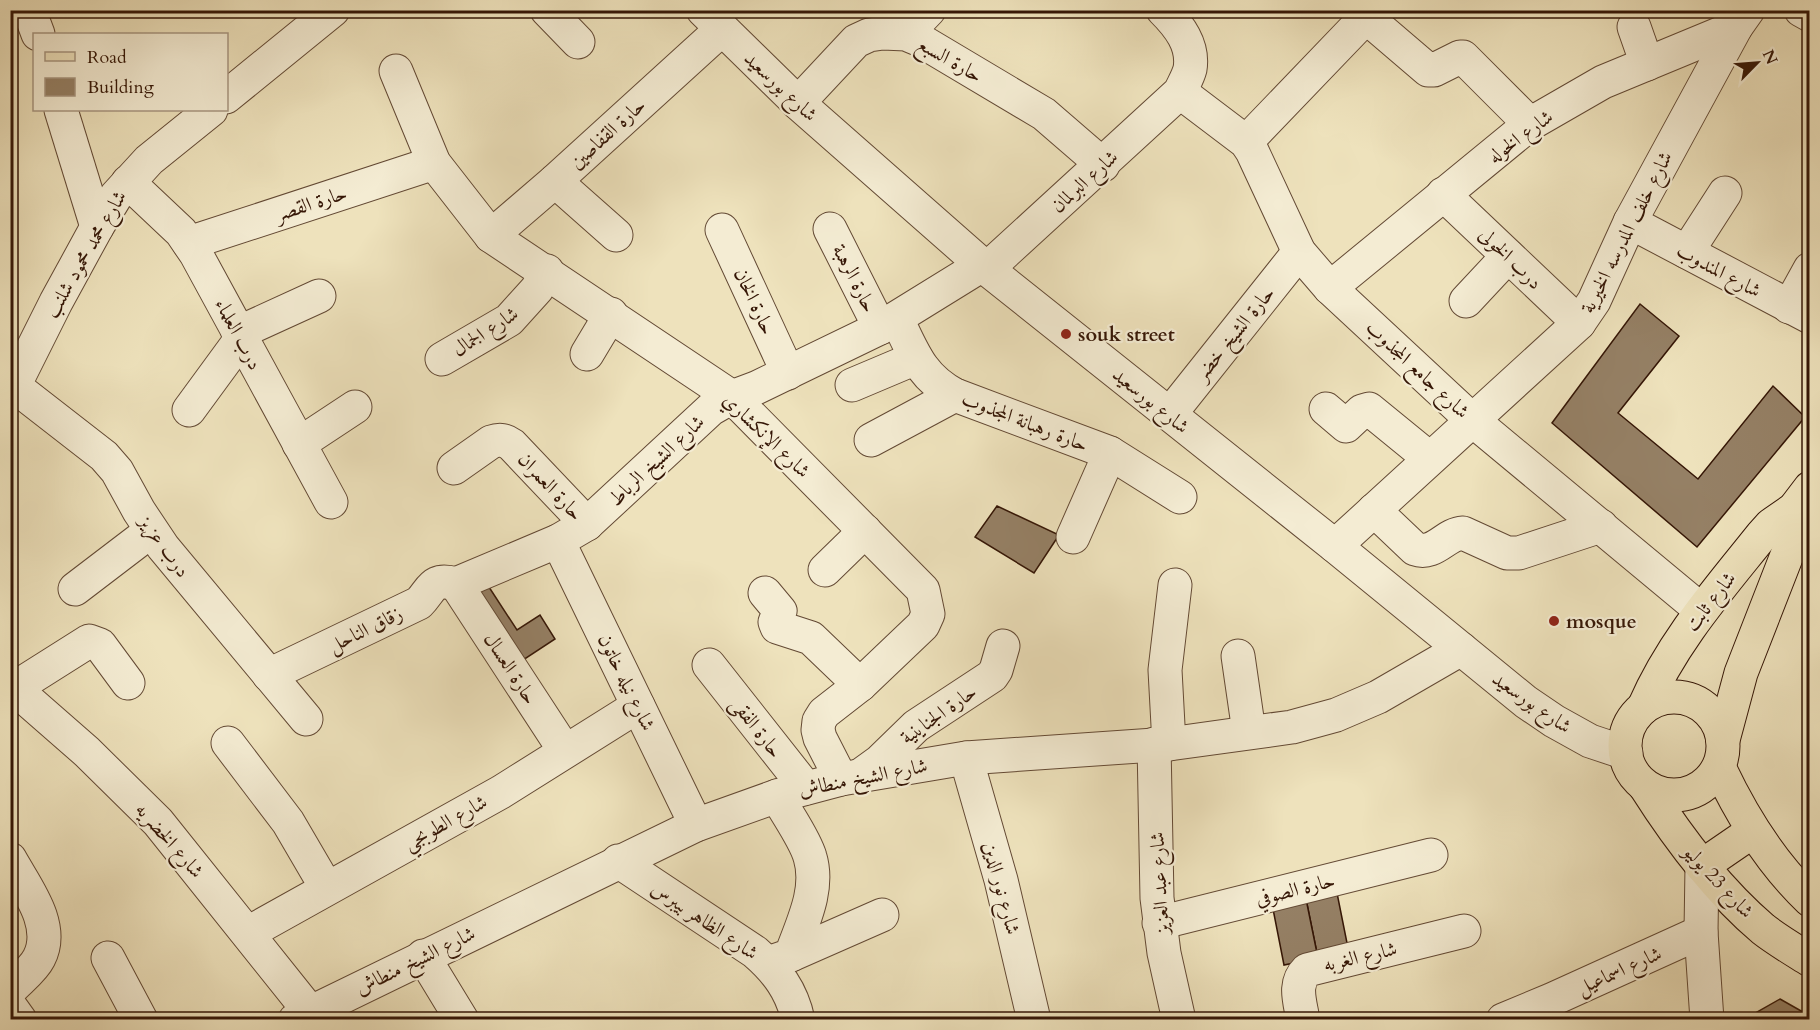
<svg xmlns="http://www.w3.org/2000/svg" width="1820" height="1030" viewBox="0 0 1820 1030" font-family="Cardo,Amiri,serif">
	<rect width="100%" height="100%" fill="#eee2bc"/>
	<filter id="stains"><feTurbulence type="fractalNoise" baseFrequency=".00333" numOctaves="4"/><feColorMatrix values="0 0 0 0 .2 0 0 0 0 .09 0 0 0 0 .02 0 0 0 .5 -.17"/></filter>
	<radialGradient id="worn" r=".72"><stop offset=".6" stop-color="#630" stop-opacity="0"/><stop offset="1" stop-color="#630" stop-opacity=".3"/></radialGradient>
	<g fill="#958065" stroke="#351606" stroke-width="1.5">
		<polygon points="1640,304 1679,336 1618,413 1698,479 1773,386 1805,417 1697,547 1552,423"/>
		<polygon points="997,506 1059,535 1034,573 975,537"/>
		<polygon points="487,584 517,630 540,615 555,639 514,666 468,594"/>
		<polygon points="1337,893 1349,953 1318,958 1306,899"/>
		<polygon points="1306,899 1318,958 1284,965 1273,909"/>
		<polygon points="1780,999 1810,1016 1810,1020 1743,1020"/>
	</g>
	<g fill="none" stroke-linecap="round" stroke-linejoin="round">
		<defs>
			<g id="minor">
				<polyline points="29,10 38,34"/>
				<polyline points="547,10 578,42"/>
				<polyline points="703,10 798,103 982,265 1335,546 1526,702 1554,721 1590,741 1626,753"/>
				<polyline points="1801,10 1810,15"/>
				<polyline points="1366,17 1428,70 1434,70 1460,57 1463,57 1530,124"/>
				<polyline points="1634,27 1647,64"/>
				<polyline points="906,34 929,10"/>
				<polyline points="396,71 434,163 491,236 732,397 923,590 928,614 923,625 860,685 824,713 819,721 818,730 820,738 841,779"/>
				<polyline points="1180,92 1246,142 1252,151 1299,252 1330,288 1471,419 1701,610"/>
				<polyline points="226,97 333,10"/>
				<polyline points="798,103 856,41 869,35 883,33 906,34 918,39 1044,114 1103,165"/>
				<polyline points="61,110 97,227"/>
				<polyline points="1246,142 1366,17 1369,10"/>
				<polyline points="555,181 616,235"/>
				<polyline points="128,182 181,232 196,254 331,502"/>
				<polyline points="1443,194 1579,323"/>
				<polyline points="1630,222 1810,317"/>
				<polyline points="830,229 880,328"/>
				<polyline points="722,230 788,373"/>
				<polyline points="491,236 555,181 722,29"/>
				<polyline points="189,243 434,163"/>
				<polyline points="1687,252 1725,193"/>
				<path d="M988 268 1180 92C1183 85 1188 77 1190 69 1194 45 1179 26 1163 10"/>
				<polyline points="1330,288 1530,124 1603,82 1736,27"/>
				<polyline points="1466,301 1508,256"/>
				<polyline points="1789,307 1810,269"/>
				<path d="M897 319C913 352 921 377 955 395L1110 453 1180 497"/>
				<polyline points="238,333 319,296"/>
				<polyline points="587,354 611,314"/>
				<polyline points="442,359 509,320 537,289 547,271"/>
				<polyline points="852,385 916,358"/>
				<polyline points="14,386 104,456 117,471 139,511 163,547 306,719"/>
				<polyline points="10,394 56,302 97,227 116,196 149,160 211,110"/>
				<polyline points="1326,409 1346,426 1362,411 1369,409 1429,458"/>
				<polyline points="189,410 241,339"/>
				<polyline points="1170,414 1299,252"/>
				<polyline points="871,440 955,395"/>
				<polyline points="299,444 355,407"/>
				<path d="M454 468 491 442C500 439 505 440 512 445L587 524"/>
				<path d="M1374 510 1415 549C1435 556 1445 534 1463 533L1507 553H1519L1601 526"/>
				<polyline points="1073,537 1110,453"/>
				<polyline points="558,541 696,825"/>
				<polyline points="1335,546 1579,323 1594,301 1630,222 1736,27 1748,10"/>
				<polyline points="825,570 865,531"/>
				<polyline points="456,584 558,541 587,524 711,409 732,397 756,388 880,328 982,265"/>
				<polyline points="456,584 565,751"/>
				<polyline points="75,589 151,531"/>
				<polyline points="765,593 780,611 775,622 777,627 811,638 860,685"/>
				<polyline points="1238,656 1249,732"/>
				<polyline points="709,665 806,788"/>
				<path d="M269 675 419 603C432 590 431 577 456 584"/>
				<polyline points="10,689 23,696 87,752 158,822 310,1012"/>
				<polyline points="13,689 89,641 100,645 128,683"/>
				<polyline points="228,743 288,822 326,887"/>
				<polyline points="1154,744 1157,898 1164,953 1179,1020"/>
				<polyline points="1169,744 1165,670 1175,585"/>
				<polyline points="966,758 1001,880 1034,1020"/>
				<polyline points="861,775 879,762 916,726 992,676 996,670 1003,646"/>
				<path d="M10 859C26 888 56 925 39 958 33 970 19 980 10 990"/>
				<path d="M618 861 755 952C777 971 792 991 798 1020"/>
				<polyline points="1702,866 1701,932 1707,1020"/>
				<polyline points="1159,923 1431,855"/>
				<polyline points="248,933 501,792 638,706"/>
				<polyline points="791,955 882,915"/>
				<polyline points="423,956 462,1020"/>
				<polyline points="108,958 141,1020"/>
				<path d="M768 963 791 955C802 924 820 890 810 857 805 839 786 813 777 796"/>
				<polyline points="10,1006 20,1020"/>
				<polyline points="295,1020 696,825 777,796 841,779 966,758 1169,744 1292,727 1336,715 1378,697 1461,649"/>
				<path d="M1303 1020C1300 1001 1293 984 1307 970L1464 931"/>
				<polyline points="1503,1020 1551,1000 1701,932"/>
			</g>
			<g id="major">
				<circle cx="1674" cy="746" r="49"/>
				<path d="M1644 707C1672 642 1718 590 1762 535L1771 525 1794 509 1810 488"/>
				<polyline points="1723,740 1741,673 1789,550 1792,537 1794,509"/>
				<path d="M1719 767C1742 816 1770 862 1810 900"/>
				<path d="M1645 786C1678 838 1716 889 1763 929 1777 940 1794 950 1810 960"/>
				<polyline points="1702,866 1753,831"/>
			</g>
		</defs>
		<use href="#minor" stroke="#634934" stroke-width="35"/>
		<use href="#major" stroke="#351606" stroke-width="35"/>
		<use href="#minor" stroke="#f4ecd3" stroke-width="33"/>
		<use href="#major" stroke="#eee2bc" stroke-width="33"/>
	</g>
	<g fill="#8f2418" stroke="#f4ecd3" stroke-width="2">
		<circle cx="1066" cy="334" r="6"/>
		<circle cx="1554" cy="621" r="6"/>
	</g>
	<g text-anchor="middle" stroke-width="4.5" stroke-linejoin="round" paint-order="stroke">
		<g font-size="20" fill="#351606" stroke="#f4ecd3">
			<text transform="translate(950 59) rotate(30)" y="7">حارة السبع</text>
			<text transform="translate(781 86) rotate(43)" y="7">شارع بورسعيد</text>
			<text transform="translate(607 133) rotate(-42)" y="7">حارة القفاصين</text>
			<text transform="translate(1520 136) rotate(-36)" y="7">شارع الخوله</text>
			<text transform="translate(1084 181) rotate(-42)" y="7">شارع البرلمان</text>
			<text transform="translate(311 203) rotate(-18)" y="7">حارة القصر</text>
			<text transform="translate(1626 232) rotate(-63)" y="7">شارع خلف المدرسه الخيرية</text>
			<text transform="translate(85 254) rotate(-60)" y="7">شارع محمد محمود شلنب</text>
			<text transform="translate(1511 258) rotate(44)" y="7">درب الخولى</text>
			<text transform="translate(1719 270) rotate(28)" y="7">شارع المندوب</text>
			<text transform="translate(855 278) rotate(63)" y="7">حارة الرهبة</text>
			<text transform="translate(755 301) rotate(65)" y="7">حارة الخان</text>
			<text transform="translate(485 331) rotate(-33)" y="7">شارع الجمال</text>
			<text transform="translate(1234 333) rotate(-51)" y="7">حارة الشيخ خضر</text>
			<text transform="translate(239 334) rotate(62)" y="7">درب العلماء</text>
			<text transform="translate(1418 369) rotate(43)" y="7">شارع جامع المجذوب</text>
			<text transform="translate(1151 400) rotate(39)" y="7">شارع بورسعيد</text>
			<text transform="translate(1025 421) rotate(21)" y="7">حارة رهبانة المجذوب</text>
			<text transform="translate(767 435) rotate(44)" y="7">شارع الإنكشاري</text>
			<text transform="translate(656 460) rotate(-43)" y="7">شارع الشيخ الرباط</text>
			<text transform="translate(551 486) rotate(47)" y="7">حارة العمران</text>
			<text transform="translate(165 546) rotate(54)" y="7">درب عزيز</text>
			<text transform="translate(1710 601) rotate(-52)" y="7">شارع ثابت</text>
			<text transform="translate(365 629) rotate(-26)" y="7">زقاق الناحل</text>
			<text transform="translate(511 668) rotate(57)" y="7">حارة العسال</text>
			<text transform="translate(627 682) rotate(64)" y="7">شارع نيله خاتون</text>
			<text transform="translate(1532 702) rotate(35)" y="7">شارع بورسعيد</text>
			<text transform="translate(938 714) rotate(-35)" y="7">حارة الجناينية</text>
			<text transform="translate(757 727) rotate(52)" y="7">حارة الفقى</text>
			<text transform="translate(863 777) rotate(-11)" y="7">شارع الشيخ منطاش</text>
			<text transform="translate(445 822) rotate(-29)" y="7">شارع الطوبجي</text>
			<text transform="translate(170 840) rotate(49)" y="7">شارع الخضريه</text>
			<text transform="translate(1719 881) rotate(47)" y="7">شارع 23 يوليو</text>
			<text transform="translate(1159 883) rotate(-93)" y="7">شارع عبد العزيز</text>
			<text transform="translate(1002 888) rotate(75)" y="7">شارع نور الدين</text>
			<text transform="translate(1295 889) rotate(-14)" y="7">حارة الصوفي</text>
			<text transform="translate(705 920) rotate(34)" y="7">شارع الظاهر بيبرس</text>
			<text transform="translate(1360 956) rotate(-13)" y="7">شارع الغربه</text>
			<text transform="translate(415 960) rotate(-26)" y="7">شارع الشيخ منطاش</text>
			<text transform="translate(1619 970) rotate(-24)" y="7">شارع اسماعيل</text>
		</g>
		<g font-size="20" font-weight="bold" fill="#351606" stroke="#f4ecd3" text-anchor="start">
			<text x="1078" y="341">souk street</text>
			<text x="1566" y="628">mosque</text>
		</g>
	</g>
	<rect width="1820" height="1030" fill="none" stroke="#eee2bc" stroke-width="36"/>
	<rect x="12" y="12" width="1796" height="1006" fill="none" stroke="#351606" stroke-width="3"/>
	<rect x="18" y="18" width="1784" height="994" fill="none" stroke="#351606" stroke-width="1.5"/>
	<rect x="33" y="33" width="195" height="78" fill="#f4ecd3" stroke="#a89681" stroke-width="1.5"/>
	<rect x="45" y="52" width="30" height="9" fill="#eee2bc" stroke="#a89681" stroke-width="1.5"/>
	<text x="87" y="63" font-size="18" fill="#351606">Road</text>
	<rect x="45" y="78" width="30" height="18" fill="#958065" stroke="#a89681" stroke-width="1.5"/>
	<text x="87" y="93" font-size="18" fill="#351606">Building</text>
	<g transform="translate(1757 63) rotate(65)" stroke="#f4ecd3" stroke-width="4.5" paint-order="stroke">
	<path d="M0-4.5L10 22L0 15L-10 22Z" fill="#351606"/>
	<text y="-9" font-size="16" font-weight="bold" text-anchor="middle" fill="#351606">N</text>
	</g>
	<rect width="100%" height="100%" filter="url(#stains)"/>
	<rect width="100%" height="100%" fill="url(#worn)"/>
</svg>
